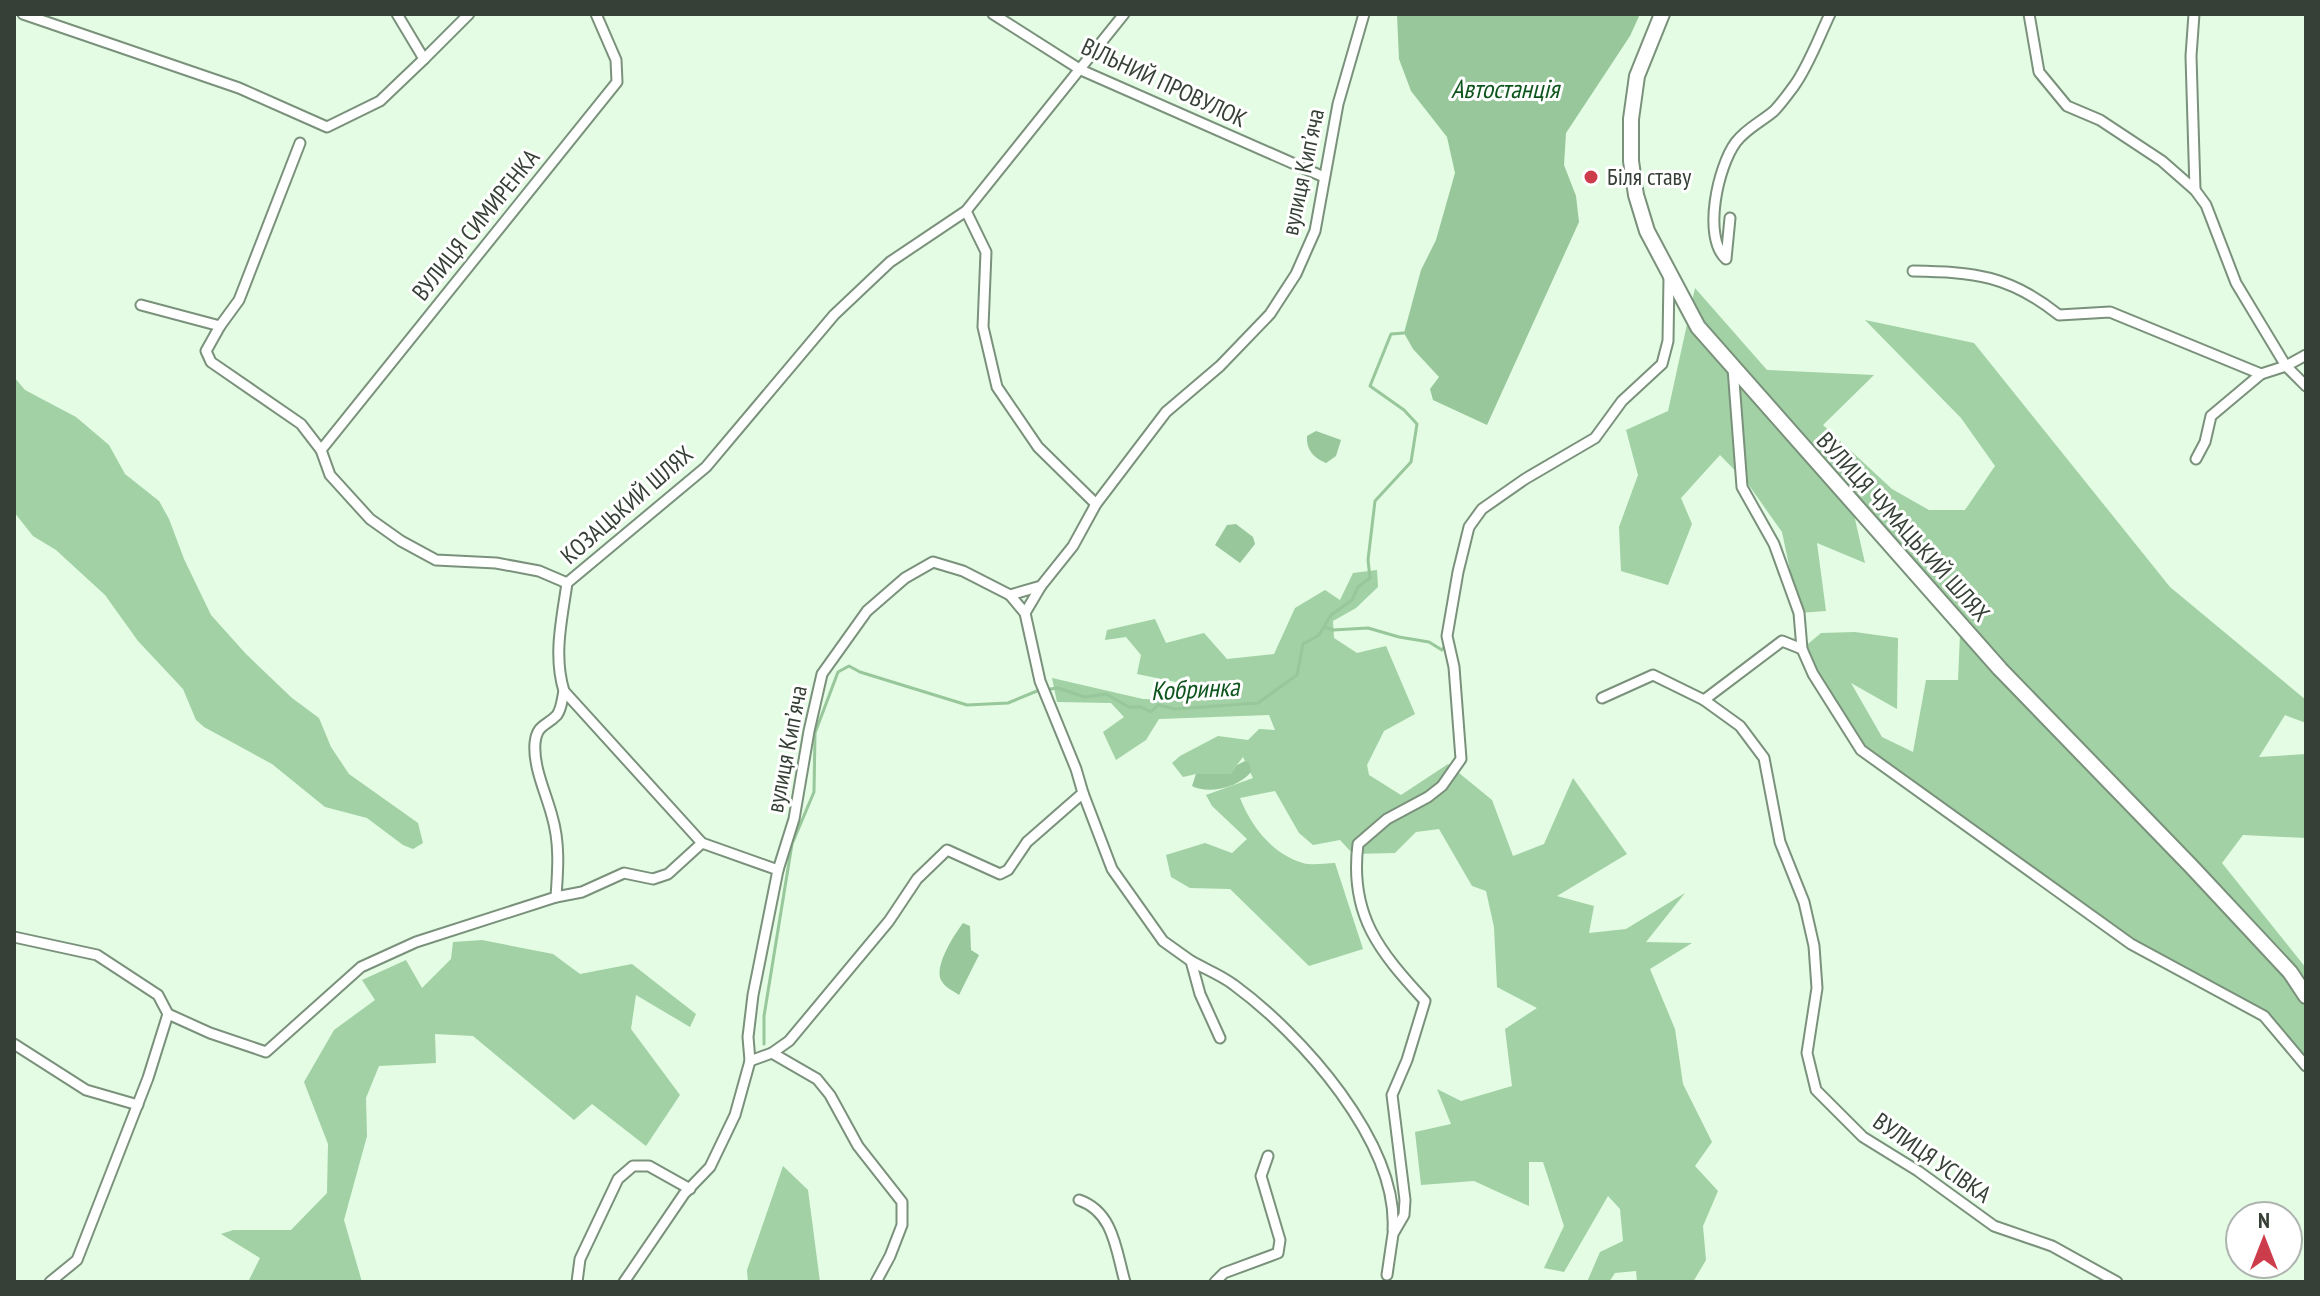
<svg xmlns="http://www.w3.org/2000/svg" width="2320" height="1296" viewBox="0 0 2320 1296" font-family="'PT Sans Narrow',sans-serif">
	<rect width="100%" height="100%" fill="#e3fce3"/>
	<g fill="#a1d1a4">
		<polygon points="1695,288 1767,370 1874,375 1823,425 1892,489 1929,510 1965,510 1995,466 1961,418 1865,320 1974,343 2170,587 2306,700 2306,723 2285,715 2259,757 2306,754 2306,838 2243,835 2222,863 2306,968 2306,1066 2264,1016 2131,944 1861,750 1802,649 1821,633 1855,632 1898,638 1897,709 1851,683 1882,737 1913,752 1926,680 1958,680 1961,612 1847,484 1865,563 1817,543 1826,611 1799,613 1782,532 1748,484 1720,455 1681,498 1692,524 1668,585 1621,571 1619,527 1638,475 1626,430 1668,411"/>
		<polygon points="14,377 25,390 76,417 109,445 125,474 159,501 169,519 184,559 211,615 246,654 292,698 319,718 331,747 349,774 418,823 423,843 413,849 403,845 367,818 325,807 272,764 204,727 196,720 183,689 138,641 105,595 56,550 33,536 14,512"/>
		<path d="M1377 570 1378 587 1356 608 1333 621 1334 638 1357 653 1386 646 1415 714 1384 731 1367 765 1369 775 1401 795 1448 764 1492 800 1513 856 1544 844 1573 778 1627 854 1557 896 1594 906 1589 933 1626 929 1685 893 1646 942 1692 943 1650 969 1675 1029 1683 1084 1712 1142 1695 1166 1718 1191 1703 1226 1706 1260 1693 1282H1637L1636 1271 1615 1273 1609 1282H1587L1600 1252 1623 1241 1620 1209 1608 1196 1564 1272 1544 1268 1564 1226 1543 1162H1529V1206L1474 1181 1421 1185 1415 1132 1451 1124 1437 1089 1461 1101 1512 1086 1505 1029 1537 1008 1497 987 1494 927 1486 891 1472 886 1439 829 1416 832 1395 853 1353 854 1340 840 1313 845 1299 833 1275 791 1240 798C1251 826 1272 854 1303 863 1313 866 1325 863 1335 863L1363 949 1309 966 1230 889 1190 888 1171 877 1166 855 1205 843 1232 853 1247 839 1212 806 1206 795 1253 778 1243 757 1230 774H1196L1183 777 1172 763 1180 756 1218 736 1248 740 1259 729 1275 730 1269 715 1159 719 1146 740 1116 760 1103 732 1124 717 1111 703 1057 702 1052 678 1143 699 1179 700 1191 685 1137 674 1141 655 1126 637 1105 640 1107 630 1155 619 1166 643 1204 633 1227 659 1274 654 1295 608 1325 590 1340 600 1353 573Z"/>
		<polygon points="482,940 553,954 580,974 632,964 696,1014 690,1027 636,995 631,1029 680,1095 646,1146 592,1104 574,1120 473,1036 435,1034 436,1063 379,1066 366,1098 367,1136 344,1220 362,1282 248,1282 260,1258 221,1234 233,1230 291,1230 327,1193 328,1144 304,1082 334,1030 375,1000 362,980 406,960 422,988 451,959 453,942"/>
		<polygon points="783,1166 808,1190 820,1282 748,1282 747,1270"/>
	</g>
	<g fill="#97c79a">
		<polygon points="1397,14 1640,14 1630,36 1566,133 1564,165 1576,196 1579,222 1487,425 1433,400 1430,389 1439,377 1413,349 1404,333 1421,270 1436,240 1455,173 1447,137 1411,91 1399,59"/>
		<path d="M1316 431 1341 440 1336 456 1326 463C1314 458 1306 450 1307 436Z"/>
		<polygon points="1236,524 1253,537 1255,544 1240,563 1215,545 1227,525"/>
		<path d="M1245 761 1249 763 1251 772C1239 787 1209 795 1192 786L1196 774H1230L1237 765Z"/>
		<path d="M963 923 970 926 971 950 979 955 959 995C954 991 946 988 943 983 931 970 954 935 963 923Z"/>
	</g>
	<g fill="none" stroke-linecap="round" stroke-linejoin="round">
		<g stroke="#97c79a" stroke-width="3">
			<polyline points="1324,627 1333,630 1368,628 1399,637 1429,642 1442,650 1444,647"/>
			<polyline points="1050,689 1058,688 1085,697 1106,694 1129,707 1141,707 1151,712 1158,705 1175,709 1258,703 1297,675 1303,644 1319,635 1331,615 1352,600 1358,587 1370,578 1368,560 1375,501 1411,462 1417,424 1404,410 1370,386 1391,334 1404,333"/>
			<polyline points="764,1044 764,1016 792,844 814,792 815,733 838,672 849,666 860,672 967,705 1008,703 1037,691"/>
		</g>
		<defs>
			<g id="minor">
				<polyline points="23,14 239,88 327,127 380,101 424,59"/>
				<polyline points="397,14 424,59 469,14"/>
				<polyline points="993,14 1081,70 1324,177"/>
				<polyline points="2029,14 2039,72 2067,106 2100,120 2162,161 2195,190 2206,205 2236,283 2286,366 2306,386"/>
				<polyline points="2194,14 2191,56 2195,190"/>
				<polyline points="966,211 986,252 983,327 997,387 1038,447 1096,504"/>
				<path d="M1730 218 1726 259C1702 237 1718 166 1736 142 1747 128 1761 122 1774 111 1781 104 1788 94 1794 86 1809 65 1819 37 1830 14"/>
				<path d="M1913 271C1974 272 2009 275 2059 315L2110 312 2261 374 2211 416 2205 442 2196 459"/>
				<polyline points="141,305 220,326 206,351 211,362 301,424 321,450"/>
				<polyline points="220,326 239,300 300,143"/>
				<polyline points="1733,368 1742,487 1774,544 1799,613 1802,649 1813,674 1861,750 2131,944 2264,1016 2306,1066"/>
				<polyline points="2261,374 2286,366 2306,355"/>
				<polyline points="567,583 539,571 496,563 436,560 401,541 370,519 330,475 321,450 617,82 616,60 596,14"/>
				<polyline points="1025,613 1041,586"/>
				<polyline points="1602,698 1653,675 1704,700 1782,641 1802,649"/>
				<polyline points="1704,700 1740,726 1764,758 1780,842 1804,902 1814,946 1817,988 1807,1053 1816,1090 1863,1137 1918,1171 1994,1226 2052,1246 2117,1282"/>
				<polyline points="1083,793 1112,869 1163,941 1191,961 1200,994 1220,1038"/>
				<polyline points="778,870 794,819 809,731 822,674 867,611 905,578 933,562 963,571 1010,595 1041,586 1073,546 1096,504 1166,412 1220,366 1270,314 1296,274 1315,231 1338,104 1364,14"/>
				<polyline points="556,897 582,892 624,873 653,879 668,874 702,843"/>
				<polyline points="14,937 97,955 158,995 168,1014"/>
				<path d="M1191 961C1205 969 1221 975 1234 985 1301 1034 1398 1142 1393 1230"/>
				<polyline points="14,1044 86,1090 138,1105"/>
				<polyline points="772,1053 817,1079 830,1095 858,1146 902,1202 902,1225 890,1256 876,1282"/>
				<polyline points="750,1061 772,1053 789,1041 889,921 917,879 947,850 1000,874 1008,870 1027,842 1083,793 1076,769 1040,681 1025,613 1010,595"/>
				<path d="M1079 1200C1114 1212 1116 1251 1125 1282"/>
				<path d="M1387 1275 1393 1234 1404 1215 1405 1200 1392 1095 1407 1060 1425 1001C1379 951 1349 915 1358 844L1387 819 1428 797 1442 786 1461 759 1454 667 1447 636 1458 572 1469 527 1482 509 1525 479 1595 438 1622 401 1662 364 1668 341 1669 277"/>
				<path d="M50 1282 77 1260 148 1078 168 1014 210 1033 266 1052 361 967 416 942 556 897C558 869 560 843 552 816 546 793 533 767 535 743 537 724 547 726 557 715 562 708 562 699 564 691"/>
				<polyline points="577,1282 580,1259 618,1179 633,1166 649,1166 690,1189"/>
				<path d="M624 1282 684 1194 710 1167 735 1115 750 1061 748 1037 753 995 778 870 702 843 564 691C553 655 562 619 567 583L706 467 834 315 890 262 966 211 1124 14"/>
				<polyline points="1215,1282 1224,1273 1278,1253 1280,1240 1261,1176 1268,1156"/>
			</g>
			<polyline id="primary" points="1662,14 1637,76 1631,119 1631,161 1636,195 1647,231 1698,327 2000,669 2191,866 2290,972 2306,996"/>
		</defs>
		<use href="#minor" stroke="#7a917b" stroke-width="13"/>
		<use href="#primary" stroke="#7a917b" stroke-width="18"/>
		<use href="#minor" stroke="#fff" stroke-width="9"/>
		<use href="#primary" stroke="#fff" stroke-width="14"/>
	</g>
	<circle fill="#cc3c4b" stroke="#fff" stroke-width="3" cx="1591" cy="177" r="8"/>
	<g text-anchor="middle" stroke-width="6" stroke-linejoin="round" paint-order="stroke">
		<g font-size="24" fill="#364036" stroke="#fff">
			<text transform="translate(1164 83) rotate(25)" y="8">ВІЛЬНИЙ ПРОВУЛОК</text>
			<text transform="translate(1303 172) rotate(-78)" y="8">вулиця Кипʼяча</text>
			<text transform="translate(476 225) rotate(-51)" y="8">ВУЛИЦЯ СИМИРЕНКА</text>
			<text transform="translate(627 505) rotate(-41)" y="8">КОЗАЦЬКИЙ ШЛЯХ</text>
			<text transform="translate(1903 527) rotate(48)" y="8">ВУЛИЦЯ ЧУМАЦЬКИЙ ШЛЯХ</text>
			<text transform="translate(787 749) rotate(-79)" y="8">вулиця Кипʼяча</text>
			<text transform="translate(1932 1158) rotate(35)" y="8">ВУЛИЦЯ УСІВКА</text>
		</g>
		<g font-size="24" fill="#364036" stroke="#fff" text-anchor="start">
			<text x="1607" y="185">Біля ставу</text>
		</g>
		<g font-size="26" font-style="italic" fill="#0e551d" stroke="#fff">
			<text x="1505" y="98">Автостанція</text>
			<text transform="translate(1195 689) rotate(-3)" y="9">Кобринка</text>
		</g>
	</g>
	<rect width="2320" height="1296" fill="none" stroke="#364036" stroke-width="32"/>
	<g transform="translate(2264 1240)"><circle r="38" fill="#ffffff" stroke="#afb3af" stroke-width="2"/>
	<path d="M0-6L14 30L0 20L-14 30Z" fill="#cc3c4b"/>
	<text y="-12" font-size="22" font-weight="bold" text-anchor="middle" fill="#364036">N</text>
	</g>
</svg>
